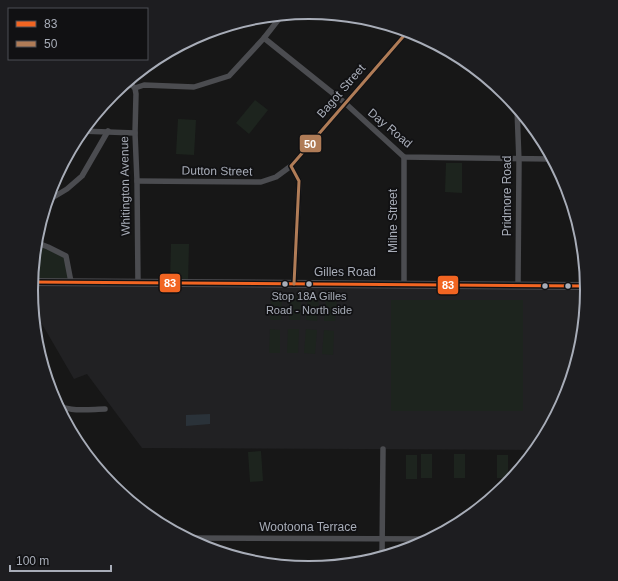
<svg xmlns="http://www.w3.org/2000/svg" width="618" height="581" viewBox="0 0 618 581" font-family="Helvetica,sans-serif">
	<rect width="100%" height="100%" fill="#171717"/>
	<polygon fill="#212123" points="31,282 587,286 587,291 582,345 566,397 540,445 537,450 142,448 87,374 74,379 42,324 34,323 31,290"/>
	<g fill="#1d241e">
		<polygon points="255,100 268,110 249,134 236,123"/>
		<polygon points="178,119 196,120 194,155 176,154"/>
		<polygon points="446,163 462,163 462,193 445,192"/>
		<polygon points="35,242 66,256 71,282 31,282"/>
		<polygon points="171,244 189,244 188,283 170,283"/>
		<polygon points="271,296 282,296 281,320 270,320"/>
		<polygon points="290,296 301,297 300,320 289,320"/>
		<polygon points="308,296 319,297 317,321 306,320"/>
		<polygon points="326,297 337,298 335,321 324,321"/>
		<rect x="391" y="300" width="132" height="111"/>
		<polygon points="270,329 280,330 280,353 269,353"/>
		<polygon points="288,329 299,329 298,353 287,353"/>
		<polygon points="306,329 317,330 315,354 304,353"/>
		<polygon points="324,330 334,331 333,355 322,354"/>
		<polygon points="261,451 263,481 250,482 248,452"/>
		<rect x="421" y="454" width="11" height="24"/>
		<rect x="454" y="454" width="11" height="24"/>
		<rect x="406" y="455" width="11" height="24"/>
		<rect x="497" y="455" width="11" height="23"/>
		<polygon points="521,456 532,456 521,469"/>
	</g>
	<polygon fill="#2a3239" points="210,414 210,424 186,426 186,415"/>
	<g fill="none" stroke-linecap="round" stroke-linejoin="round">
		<g stroke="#4b4c50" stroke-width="5.5">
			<polyline points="422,37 436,48 444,48"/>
			<polyline points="264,38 345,103 404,157 553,159"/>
			<polyline points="127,81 135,88"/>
			<polyline points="135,88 136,94 135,133 137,181 138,283"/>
			<polyline points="135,88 144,85 194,87 229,76 264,38 282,15"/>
			<polyline points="517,108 519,162 518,285"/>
			<polyline points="81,131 135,133"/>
			<polyline points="137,181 261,182 276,177 291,166"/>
			<polyline points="47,201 67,189 82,176 108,131"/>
			<polyline points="35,242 48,247 66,256 71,282"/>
			<polyline points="294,284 299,181 291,166 408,31"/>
			<polyline points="404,284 404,157"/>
			<path d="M53 400C63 414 90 409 105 409"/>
			<polyline points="184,538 432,539"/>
			<polyline points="382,558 383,449"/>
		</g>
		<polyline stroke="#4a4a4e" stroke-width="8" points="31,282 587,286"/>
		<defs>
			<polyline id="bus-1" points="31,282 587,286"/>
			<polyline id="bus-2" points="294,284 299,181 291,166 408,31"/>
		</defs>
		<use href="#bus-1" stroke="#111113" stroke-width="6"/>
		<use href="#bus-2" stroke="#111113" stroke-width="6"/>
		<use href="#bus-1" stroke="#f26522" stroke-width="3"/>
		<use href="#bus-2" stroke="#b07c57" stroke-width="3"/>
	</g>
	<g fill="#a8adb8" stroke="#111113" stroke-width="1.5">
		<circle cx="285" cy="284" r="3.5"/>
		<circle cx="309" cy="284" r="3.5"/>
		<circle cx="545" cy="286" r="3.5"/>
		<circle cx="568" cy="286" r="3.5"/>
	</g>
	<g text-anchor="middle" stroke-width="3.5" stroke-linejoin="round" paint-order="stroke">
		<g font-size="11" fill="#a8adb8" stroke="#111113">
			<text x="309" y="300">Stop 18A Gilles<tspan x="309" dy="14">Road - North side</tspan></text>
		</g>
		<g font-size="12" fill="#a8adb8" stroke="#111113">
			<text transform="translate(341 91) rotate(-49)" y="4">Bagot Street</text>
			<text transform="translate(390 128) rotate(40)" y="4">Day Road</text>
			<text transform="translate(217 171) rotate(1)" y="4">Dutton Street</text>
			<text transform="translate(125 186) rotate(-91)" y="4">Whitington Avenue</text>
			<text transform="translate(507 196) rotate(-90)" y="4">Pridmore Road</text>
			<text transform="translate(393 221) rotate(-90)" y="4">Milne Street</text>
			<text x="345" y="276">Gilles Road</text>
			<text x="308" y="531">Wootoona Terrace</text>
		</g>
	</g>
	<path d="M0 0H618V581H0ZM38 290a271 271 0 1 1 542 0a271 271 0 1 1-542 0Z" fill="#1d1d20" fill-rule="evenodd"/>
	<path fill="none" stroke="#a8adb8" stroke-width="2" d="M38 290a271 271 0 1 1 542 0a271 271 0 1 1-542 0Z"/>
	<g stroke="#111113" stroke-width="1.5">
		<rect x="299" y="134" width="23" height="19" rx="4" fill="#b07c57"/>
		<rect x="159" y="273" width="22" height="20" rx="4" fill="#f26522"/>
		<rect x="437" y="275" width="22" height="20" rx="4" fill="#f26522"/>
	</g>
	<g font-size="11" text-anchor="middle" font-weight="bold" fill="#fff">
		<text x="310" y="148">50</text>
		<text x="170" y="287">83</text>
		<text x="448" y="289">83</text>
	</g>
	<rect x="8" y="8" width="140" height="52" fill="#111113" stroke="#4d4f55"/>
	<rect x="16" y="21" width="20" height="6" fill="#f26522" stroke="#4d4f55"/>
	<text x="44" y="28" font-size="12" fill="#a8adb8">83</text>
	<rect x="16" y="41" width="20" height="6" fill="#b07c57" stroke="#4d4f55"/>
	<text x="44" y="48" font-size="12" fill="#a8adb8">50</text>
	<path d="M10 565v6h101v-6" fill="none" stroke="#a8adb8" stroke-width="2"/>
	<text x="16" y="565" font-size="12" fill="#a8adb8" stroke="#111113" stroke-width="3" paint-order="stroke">100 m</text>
</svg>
